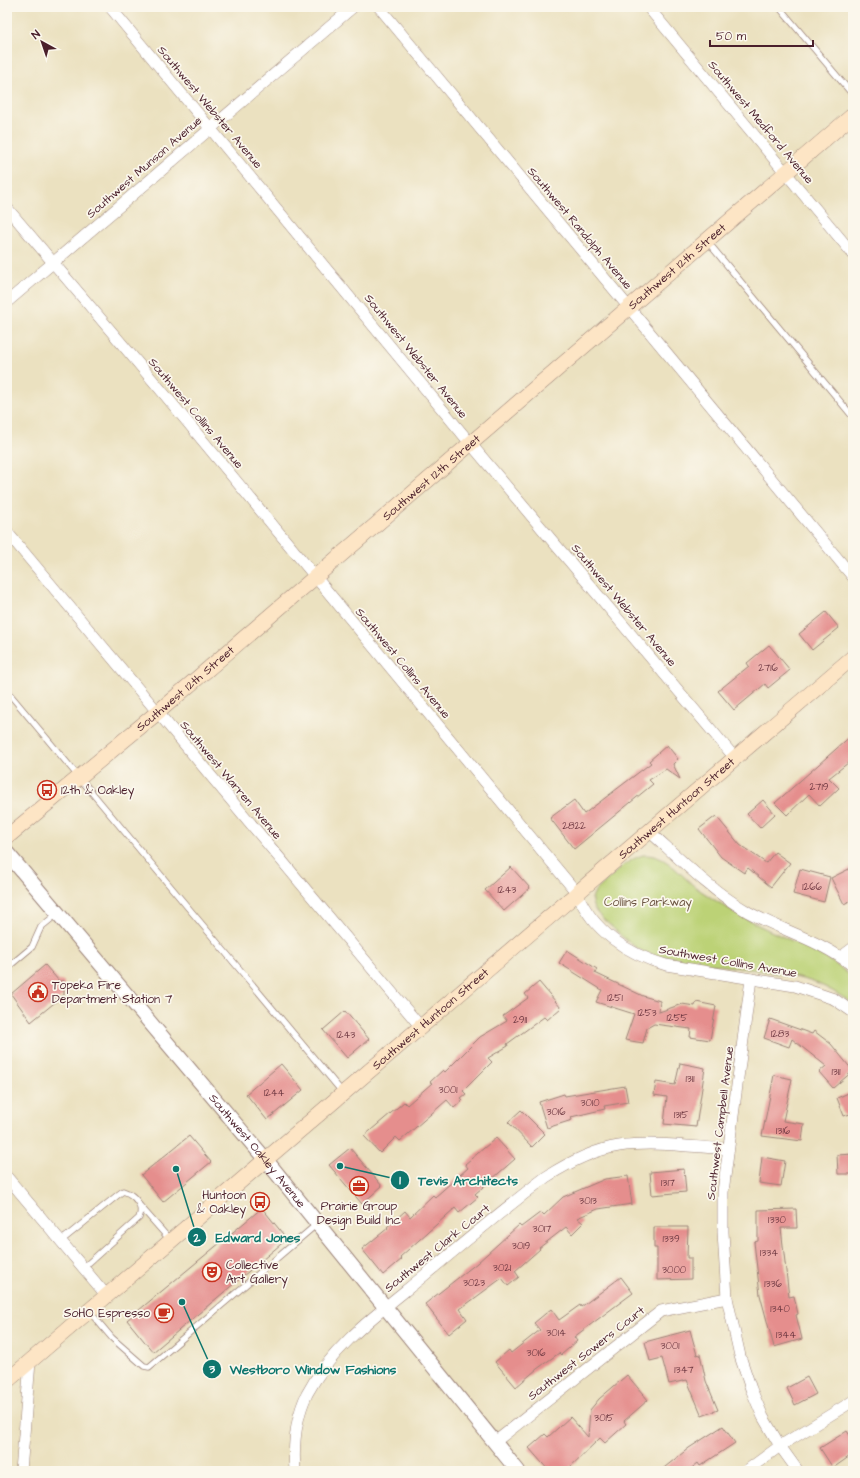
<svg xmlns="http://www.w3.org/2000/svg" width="860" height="1478" viewBox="0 0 860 1478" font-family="'Architects Daughter',sans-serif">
	<rect width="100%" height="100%" fill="#fbf7ec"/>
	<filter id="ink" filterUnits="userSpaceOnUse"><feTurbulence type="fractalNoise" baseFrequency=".025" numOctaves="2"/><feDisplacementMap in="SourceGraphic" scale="8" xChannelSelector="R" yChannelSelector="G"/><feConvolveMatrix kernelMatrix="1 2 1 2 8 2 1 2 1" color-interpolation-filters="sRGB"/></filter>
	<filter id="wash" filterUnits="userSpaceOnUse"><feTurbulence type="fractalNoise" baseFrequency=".012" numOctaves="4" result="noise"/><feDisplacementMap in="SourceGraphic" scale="16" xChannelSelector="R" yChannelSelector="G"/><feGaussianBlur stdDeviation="0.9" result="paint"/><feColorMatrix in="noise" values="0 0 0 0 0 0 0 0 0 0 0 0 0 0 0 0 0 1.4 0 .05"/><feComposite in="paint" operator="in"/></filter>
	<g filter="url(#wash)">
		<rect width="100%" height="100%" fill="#ebe1c0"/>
		<path fill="#bcd276" stroke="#837850" d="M643 855C668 854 680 876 698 889 717 902 737 914 758 925 794 943 822 951 853 978V1004C840 995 826 986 810 981 768 968 722 968 678 959 666 957 651 956 640 950 626 942 615 929 603 919 591 908 587 898 600 887 613 875 626 860 643 855Z"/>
		<g id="blocks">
			<g fill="#e58e8d">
				<polygon points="826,612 839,628 812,650 799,634"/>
				<polygon points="769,645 790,670 768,688 765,684 734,710 718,691 749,666 747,663"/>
				<polygon points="853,734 853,759 829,778 839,788 820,806 809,794 787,815 775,803"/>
				<polygon points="667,745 678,759 673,764 680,779 666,769 649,780 653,784 574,849 550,818 574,800 584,814 651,763 649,761"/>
				<polygon points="763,800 775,814 760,828 747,814"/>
				<polygon points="716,816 740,845 766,863 775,852 790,863 771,887 748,868 744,873 721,857 699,829"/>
				<polygon points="511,867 530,888 504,911 485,890"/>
				<polygon points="853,867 853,899 844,904 831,878"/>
				<polygon points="800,869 830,877 824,902 793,894"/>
				<polygon points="567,950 597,969 595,973 643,996 660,1001 659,1012 682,1004 695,1006 696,1002 716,1006 710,1040 690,1037 691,1029 654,1024 647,1028 643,1043 625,1040 634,1014 596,1002 602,990 559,963"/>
				<polygon points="45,965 59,981 64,981 64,995 31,1022 11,994"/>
				<polygon points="539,982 561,1008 547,1020 544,1017 507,1044 508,1046 488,1058 492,1062 463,1091 466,1094 461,1098 463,1100 454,1108 447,1100 400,1141 396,1137 380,1153 364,1136 404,1102 407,1105 432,1083 430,1082 443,1070 445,1072 480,1037 507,1021 503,1016 528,998 525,994"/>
				<polygon points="345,1011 369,1039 347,1058 323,1030"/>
				<polygon points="770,1019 812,1034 814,1031 831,1044 853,1071 833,1088 819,1072 826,1066 792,1039 789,1047 764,1038"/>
				<polygon points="680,1063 705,1068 696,1127 664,1124 667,1097 654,1095 656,1082 675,1085"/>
				<polygon points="281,1064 303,1090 267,1120 246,1094"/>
				<polygon points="774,1075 792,1079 783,1121 804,1124 802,1141 762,1136"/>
				<polygon points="625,1086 628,1102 604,1106 605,1109 571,1117 572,1120 547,1128 539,1102 564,1094 565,1096"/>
				<polygon points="853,1091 853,1113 844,1116 837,1098"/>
				<polygon points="521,1110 545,1134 532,1147 508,1122"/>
				<polygon points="189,1136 211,1162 163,1202 141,1175"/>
				<polygon points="496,1138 515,1159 475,1194 478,1197 459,1213 455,1208 400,1257 402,1259 383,1275 362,1249 388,1228 387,1227 405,1211 410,1217 433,1195 435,1197 468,1168 465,1164"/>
				<polygon points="350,1148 382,1186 362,1204 329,1165"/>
				<polygon points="853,1154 853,1174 838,1174 837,1155"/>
				<polygon points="762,1157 785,1161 781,1186 759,1183"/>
				<polygon points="684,1169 686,1192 652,1195 650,1172"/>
				<polygon points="628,1176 632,1204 598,1209 577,1218 583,1223 572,1234 566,1227 539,1248 540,1249 515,1271 519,1277 508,1286 502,1278 460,1309 467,1319 449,1334 425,1304 477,1263 519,1225 521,1227 541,1212 544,1215 563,1197 605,1179"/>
				<polygon points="262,1208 287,1239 153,1352 127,1320"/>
				<polygon points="796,1209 797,1228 781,1228 789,1297 794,1296 798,1314 796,1315 802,1339 774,1347 760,1295 754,1242 758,1241 758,1210"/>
				<polygon points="654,1227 688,1227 687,1258 691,1258 691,1279 657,1280 657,1248 654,1248"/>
				<polygon points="621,1277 633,1293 574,1337 577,1341 561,1355 559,1353 537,1369 516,1387 495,1362 509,1350 511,1353 540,1330 534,1323 551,1309 559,1320 580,1305 581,1307"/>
				<polygon points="690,1330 697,1355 700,1354 706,1381 718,1410 702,1416 687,1380 669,1384 662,1358 650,1361 645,1342"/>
				<polygon points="627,1375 648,1400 624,1421 626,1424 605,1443 600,1438 566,1471 549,1471 529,1448 545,1434 548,1437 570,1417 588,1437 590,1410 599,1399"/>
				<polygon points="807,1377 816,1394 795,1405 787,1388"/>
				<polygon points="723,1426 735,1443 700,1466 698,1463 688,1471 660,1471 689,1448"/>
				<polygon points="847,1431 853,1440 853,1454 833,1468 820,1448"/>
			</g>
		</g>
	</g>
	<g filter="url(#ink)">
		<use href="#blocks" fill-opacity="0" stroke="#9a8076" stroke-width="1"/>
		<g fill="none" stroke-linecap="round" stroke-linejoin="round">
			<defs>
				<g id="service">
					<polyline points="779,7 853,95"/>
					<polyline points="707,241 853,417"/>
					<polyline points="7,691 343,1093"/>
					<polyline points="7,968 32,947 41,927 57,914"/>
					<polyline points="141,1207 171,1241"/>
					<path d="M61 1241 119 1194 123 1191C135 1195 144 1206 139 1218L83 1268"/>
					<polyline points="89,1311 112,1338 144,1366 149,1367 317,1224"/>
				</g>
				<g id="minor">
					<polyline points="110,7 470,443 735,758"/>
					<polyline points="379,7 853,577"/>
					<polyline points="648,7 853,254"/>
					<path d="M7 208 165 395 577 893C593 931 627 954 666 965L795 986 834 999 853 1012"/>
					<polyline points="7,302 353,7"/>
					<polyline points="7,532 420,1026"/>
					<path d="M649 831C681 860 710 890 748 912 783 931 820 940 853 966"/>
					<polyline points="841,957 853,948"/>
					<polyline points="751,979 723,1192 723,1232 727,1298 740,1356 751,1389 763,1417 780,1446 798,1471"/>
					<polyline points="7,1177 107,1296"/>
					<polyline points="495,1442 661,1311 727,1298"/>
					<polyline points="21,1471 30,1362"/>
					<path d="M295 1471C293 1444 295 1419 307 1394 333 1344 384 1309 426 1274 466 1241 505 1208 546 1177 568 1163 592 1150 619 1146 655 1141 692 1147 728 1149"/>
					<polyline points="746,1471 780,1446 853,1401"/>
				</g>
				<g id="tertiary">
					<path id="s1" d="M7 853 266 1160 518 1471"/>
				</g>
				<g id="secondary">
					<path id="s2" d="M7 837 158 712 853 115"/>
					<path id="s3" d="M7 1381 853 657"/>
				</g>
			</defs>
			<use href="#service" stroke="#9a8076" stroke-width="7"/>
			<use href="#minor" stroke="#9a8076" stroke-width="12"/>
			<use href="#tertiary" stroke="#9a8076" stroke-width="16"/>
			<use href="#secondary" stroke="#9a8076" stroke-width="16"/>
			<use href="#service" stroke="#fff" stroke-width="5.5"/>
			<use href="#minor" stroke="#fff" stroke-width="11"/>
			<use href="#tertiary" stroke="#fff" stroke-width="14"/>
			<use href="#secondary" stroke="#fde5c5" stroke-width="15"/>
		</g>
	</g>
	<defs>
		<symbol id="bus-ring" viewBox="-11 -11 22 22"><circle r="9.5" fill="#fbf7ec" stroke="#c8321e" stroke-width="1.5"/><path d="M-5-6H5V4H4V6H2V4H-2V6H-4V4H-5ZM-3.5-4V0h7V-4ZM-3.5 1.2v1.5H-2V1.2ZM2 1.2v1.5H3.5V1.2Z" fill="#c8321e"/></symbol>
		<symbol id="civic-ring" viewBox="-11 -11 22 22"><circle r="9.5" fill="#fbf7ec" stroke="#c8321e" stroke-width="1.5"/><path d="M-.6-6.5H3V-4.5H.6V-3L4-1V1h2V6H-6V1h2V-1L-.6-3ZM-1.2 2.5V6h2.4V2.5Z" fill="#c8321e"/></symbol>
		<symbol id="office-ring" viewBox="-11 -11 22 22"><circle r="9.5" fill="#fbf7ec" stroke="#c8321e" stroke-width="1.5"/><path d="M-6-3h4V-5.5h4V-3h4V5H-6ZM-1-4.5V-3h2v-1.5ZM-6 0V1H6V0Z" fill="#c8321e"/></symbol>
		<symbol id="theatre-ring" viewBox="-11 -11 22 22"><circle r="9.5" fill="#fbf7ec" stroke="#c8321e" stroke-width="1.5"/><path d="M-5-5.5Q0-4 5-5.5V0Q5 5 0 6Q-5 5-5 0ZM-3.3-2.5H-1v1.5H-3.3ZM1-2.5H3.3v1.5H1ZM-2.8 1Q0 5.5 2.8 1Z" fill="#c8321e"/></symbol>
		<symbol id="cafe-ring" viewBox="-11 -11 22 22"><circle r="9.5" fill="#fbf7ec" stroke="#c8321e" stroke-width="1.5"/><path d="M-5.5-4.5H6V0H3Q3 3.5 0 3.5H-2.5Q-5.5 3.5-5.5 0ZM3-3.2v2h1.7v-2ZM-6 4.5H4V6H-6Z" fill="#c8321e"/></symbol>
	</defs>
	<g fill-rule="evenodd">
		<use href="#bus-ring" x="36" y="779" width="22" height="22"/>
		<use href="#civic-ring" x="27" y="981" width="22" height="22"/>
		<use href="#office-ring" x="348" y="1175" width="22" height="22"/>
		<use href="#bus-ring" x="249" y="1191" width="22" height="22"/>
		<use href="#theatre-ring" x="201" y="1261" width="22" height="22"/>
		<use href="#cafe-ring" x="153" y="1302" width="22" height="22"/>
	</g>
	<g text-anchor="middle" stroke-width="3.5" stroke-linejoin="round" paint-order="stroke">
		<g font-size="10" fill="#713b44">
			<text x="768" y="671">2716</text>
			<text x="819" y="790">2719</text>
			<text x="574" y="829">2822</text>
			<text x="812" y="890">1266</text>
			<text x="507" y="893">1243</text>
			<text x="615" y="1001">1251</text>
			<text x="647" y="1016">1253</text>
			<text x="677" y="1021">1255</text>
			<text x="520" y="1023">2911</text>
			<text x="780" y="1037">1283</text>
			<text x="346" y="1038">1243</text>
			<text x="836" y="1075">1311</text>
			<text x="690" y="1082">1311</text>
			<text x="448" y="1093">3001</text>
			<text x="274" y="1096">1244</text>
			<text x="590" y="1106">3010</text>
			<text x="556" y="1115">3016</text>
			<text x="681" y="1118">1315</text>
			<text x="783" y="1134">1316</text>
			<text x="668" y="1186">1317</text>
			<text x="588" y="1204">3013</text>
			<text x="777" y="1223">1330</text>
			<text x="542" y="1232">3017</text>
			<text x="671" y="1242">1339</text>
			<text x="521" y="1249">3019</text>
			<text x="769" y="1256">1334</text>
			<text x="502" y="1271">3021</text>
			<text x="674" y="1273">3000</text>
			<text x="474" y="1286">3023</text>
			<text x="773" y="1287">1336</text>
			<text x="780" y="1312">1340</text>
			<text x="556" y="1336">3014</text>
			<text x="786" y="1338">1344</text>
			<text x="670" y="1349">3001</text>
			<text x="536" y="1356">3016</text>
			<text x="684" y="1373">1347</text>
			<text x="604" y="1421">3015</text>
		</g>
		<g font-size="12" fill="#4a1f2b" stroke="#fbf7ec">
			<text transform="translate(210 107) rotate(50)" y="4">Southwest Webster Avenue</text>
			<text transform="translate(761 122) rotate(50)" y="4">Southwest Medford Avenue</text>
			<text transform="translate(144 167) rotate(-41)" y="4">Southwest Munson Avenue</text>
			<text transform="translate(580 228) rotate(50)" y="4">Southwest Randolph Avenue</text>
			<text dy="4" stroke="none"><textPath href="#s2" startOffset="880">Southwest 12th Street</textPath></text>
			<text transform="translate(416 356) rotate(51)" y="4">Southwest Webster Avenue</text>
			<text transform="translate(196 413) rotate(50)" y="4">Southwest Collins Avenue</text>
			<text dy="4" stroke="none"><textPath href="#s2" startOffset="556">Southwest 12th Street</textPath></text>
			<text transform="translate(624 605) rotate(50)" y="4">Southwest Webster Avenue</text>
			<text transform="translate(403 663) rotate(50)" y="4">Southwest Collins Avenue</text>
			<text dy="4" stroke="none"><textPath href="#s2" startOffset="232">Southwest 12th Street</textPath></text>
			<text transform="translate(231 780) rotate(50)" y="4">Southwest Warren Avenue</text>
			<text dy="4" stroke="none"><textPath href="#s3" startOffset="881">Southwest Huntoon Street</textPath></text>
			<text transform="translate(728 961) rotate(10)" y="4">Southwest Collins Avenue</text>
			<text dy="4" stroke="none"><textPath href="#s3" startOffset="557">Southwest Huntoon Street</textPath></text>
			<text transform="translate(720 1123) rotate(-83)" y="4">Southwest Campbell Avenue</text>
			<text dy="4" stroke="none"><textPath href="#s1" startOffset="389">Southwest Oakley Avenue</textPath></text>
			<text transform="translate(437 1248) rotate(-39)" y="4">Southwest Clark Court</text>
			<text transform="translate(586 1353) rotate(-38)" y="4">Southwest Sowers Court</text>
		</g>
		<g font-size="12" fill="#4a1f2b" stroke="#fbf7ec" text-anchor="start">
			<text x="61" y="794">12th &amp; Oakley</text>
			<text x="52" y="989">Topeka Fire<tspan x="52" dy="14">Department Station 7</tspan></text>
			<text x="246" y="1199" text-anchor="end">Huntoon<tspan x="246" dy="14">&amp; Oakley</tspan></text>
			<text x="359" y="1210" text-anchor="middle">Prairie Group<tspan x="359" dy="14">Design Build Inc</tspan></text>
			<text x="226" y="1269">Collective<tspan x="226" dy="14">Art Gallery</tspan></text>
			<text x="150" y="1317" text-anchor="end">SoHO Espresso</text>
		</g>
		<g font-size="12" fill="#6c5542" stroke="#fbf7ec">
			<text x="648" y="906">Collins Parkway</text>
		</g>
	</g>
	<path fill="none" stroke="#0f766e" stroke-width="1.5" d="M340 1166L400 1180M176 1169L197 1237M182 1302L212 1369"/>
	<g fill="#0f766e" stroke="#fbf7ec" stroke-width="1.5">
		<circle cx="340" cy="1166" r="4"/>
		<circle cx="176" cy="1169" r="4"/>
		<circle cx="182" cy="1302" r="4"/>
		<circle cx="400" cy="1180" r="10"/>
		<circle cx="197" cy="1237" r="10"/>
		<circle cx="212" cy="1369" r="10"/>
	</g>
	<g font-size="12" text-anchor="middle" font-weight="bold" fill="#fff">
		<text x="400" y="1184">1</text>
		<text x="197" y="1242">2</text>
		<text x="212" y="1373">3</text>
	</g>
	<g font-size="13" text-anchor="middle" font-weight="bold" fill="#0f766e" stroke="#fbf7ec" stroke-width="3.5" stroke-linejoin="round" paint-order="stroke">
		<text x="468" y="1185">Tevis Architects</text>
		<text x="258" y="1242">Edward Jones</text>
		<text x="313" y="1374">Westboro Window Fashions</text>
	</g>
	<rect width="860" height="1478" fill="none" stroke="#fbf7ec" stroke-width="24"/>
	<g transform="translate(42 42) rotate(320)" stroke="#fbf7ec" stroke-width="3" paint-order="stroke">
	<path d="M0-3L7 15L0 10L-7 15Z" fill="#4a1f2b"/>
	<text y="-6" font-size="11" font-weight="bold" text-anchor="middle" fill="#4a1f2b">N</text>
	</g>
	<path d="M710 40v6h103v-6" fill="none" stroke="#4a1f2b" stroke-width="2"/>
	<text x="716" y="40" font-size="12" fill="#4a1f2b" stroke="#fbf7ec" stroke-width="3" paint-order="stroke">50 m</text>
</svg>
